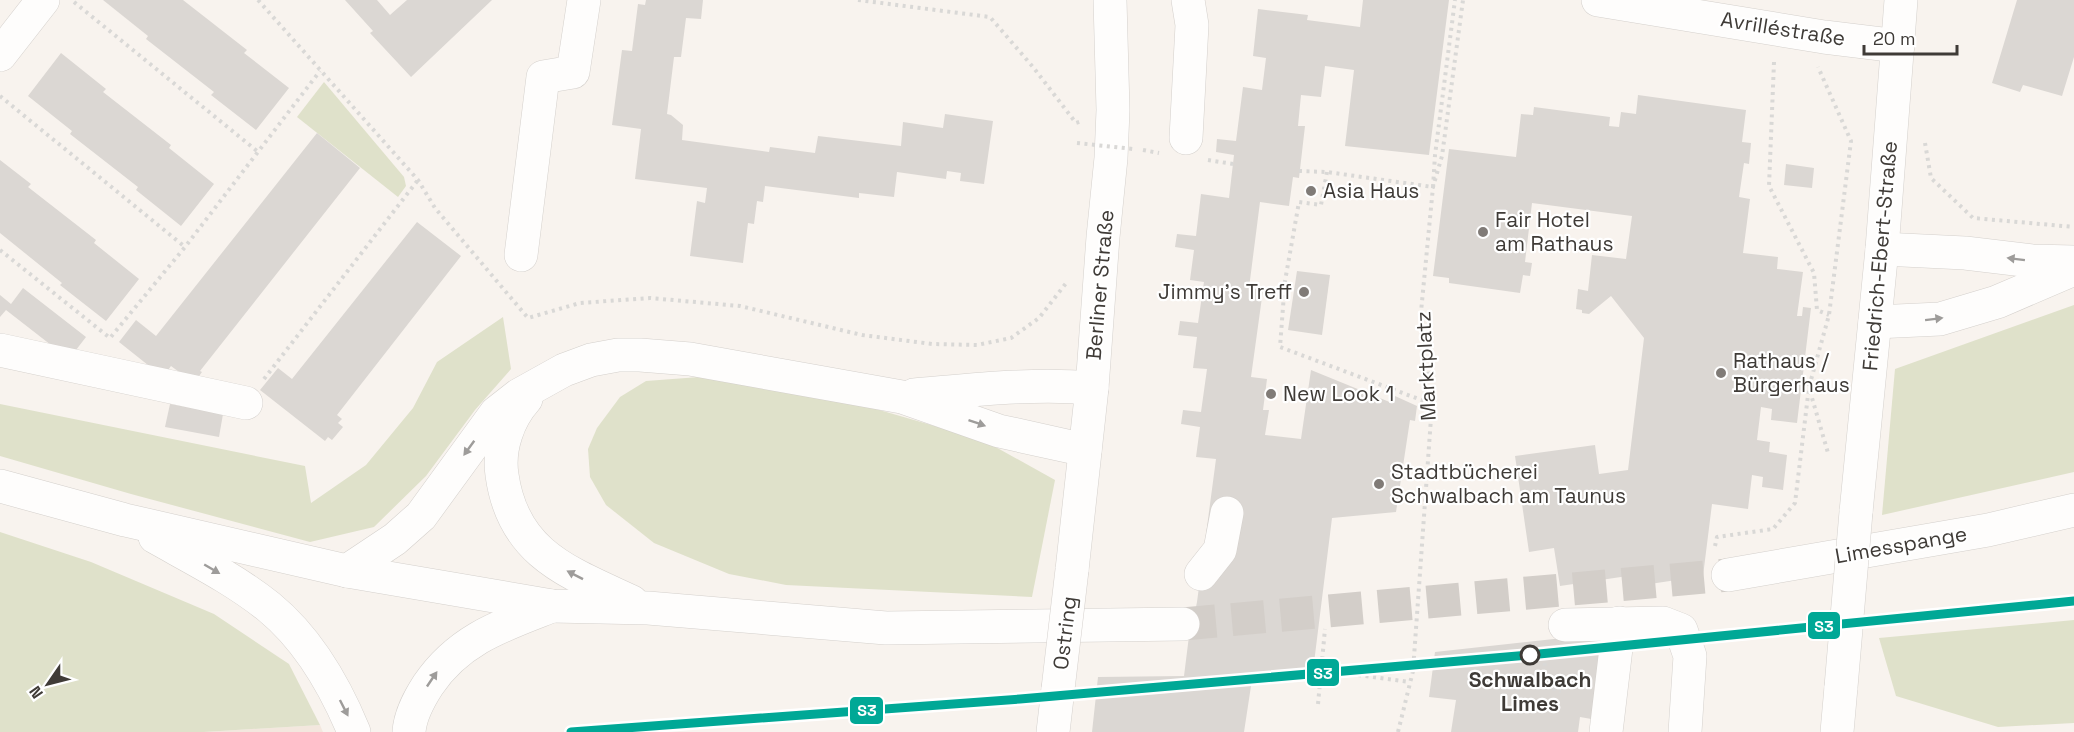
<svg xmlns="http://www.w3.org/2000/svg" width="2074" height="732" viewBox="0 0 2074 732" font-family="'Space Grotesk',sans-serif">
	<rect width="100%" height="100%" fill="#f8f3ee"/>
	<polygon fill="#f3e7de" points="320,725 323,732 204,732"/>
	<g fill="#dfe1ca">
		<polygon points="324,82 404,177 406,186 398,197 297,117"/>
		<polygon points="2074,305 2074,472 1882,515 1895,369"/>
		<polygon points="503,317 511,369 475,410 426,476 374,527 310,542 131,494 0,456 0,404 305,466 311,503 366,465 413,408 437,362"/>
		<polygon points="726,375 831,396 983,440 1055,480 1032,597 786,585 729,574 654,543 606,505 590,477 588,449 597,428 620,397 646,381"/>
		<polygon points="0,532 91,562 214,614 289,664 320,725 204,732 0,732"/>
		<polygon points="2074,620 2074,723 1998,727 1896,696 1879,638"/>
	</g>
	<g fill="#dbd7d3">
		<polygon points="103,0 183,0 247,50 244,53 289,88 256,130 211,95 214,92 146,39 148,36"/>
		<polygon points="345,0 377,0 390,15 407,0 492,0 411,77 370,33 373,31"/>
		<polygon points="646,0 703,0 701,19 686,18 681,57 674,57 667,114 671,115 683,125 682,140 769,152 770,147 815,153 818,136 901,146 903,122 943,128 945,114 993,121 984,184 960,181 961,173 947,171 946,179 897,172 894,197 859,193 859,198 765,186 763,202 757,201 754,224 748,223 743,263 690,256 697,201 705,203 707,188 635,179 641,129 612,125 622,50 632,51 638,4 645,5"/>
		<polygon points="1363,0 1449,0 1429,155 1345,146 1354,70 1325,66 1321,97 1301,95 1298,126 1305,126 1299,178 1293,177 1289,206 1260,202 1249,288 1263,290 1251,377 1267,379 1263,410 1269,410 1265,435 1301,439 1311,370 1392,403 1395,396 1417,406 1415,421 1410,420 1396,512 1332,518 1313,671 1253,673 1244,732 1092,732 1098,677 1184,676 1192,612 1195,612 1197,602 1216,459 1196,457 1200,427 1181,424 1183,410 1201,412 1207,369 1193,368 1197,337 1178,335 1180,321 1198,323 1204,282 1190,280 1194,250 1175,247 1177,234 1196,236 1201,194 1229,198 1234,155 1216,152 1217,139 1236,141 1243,87 1262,90 1266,58 1253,56 1258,9 1308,15 1307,20 1360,27"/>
		<polygon points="2017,0 2074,0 2074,57 2062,96 2023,85 2020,92 1992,83"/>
		<polygon points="61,53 106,89 103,92 171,145 169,148 214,184 181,226 136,190 138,187 70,134 72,131 28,96"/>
		<polygon points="1638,95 1746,110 1742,142 1751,143 1749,164 1744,163 1739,197 1750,199 1743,253 1778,257 1777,269 1803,272 1797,316 1802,316 1803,307 1811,308 1797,423 1771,420 1772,409 1761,407 1757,440 1770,442 1769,452 1787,455 1783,490 1762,487 1763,477 1752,475 1748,509 1712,504 1703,576 1650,584 1648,573 1560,586 1554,548 1529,552 1515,456 1595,445 1599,474 1628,470 1644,338 1611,296 1589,314 1582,313 1582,310 1576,309 1578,289 1588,291 1592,255 1626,259 1632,216 1532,203 1525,262 1532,263 1530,276 1523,275 1520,293 1449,283 1449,278 1433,276 1449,149 1516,157 1521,114 1533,115 1534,107 1610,117 1609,126 1619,127 1621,112 1636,114"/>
		<polygon points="317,133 360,168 200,371 202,372 194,383 171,366 163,377 119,342 136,320 156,336"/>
		<polygon points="0,160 31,184 28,187 96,240 94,243 139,279 106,321 60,285 62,283 0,233"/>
		<polygon points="1786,164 1814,168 1812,188 1784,185"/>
		<polygon points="417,222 461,256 337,415 342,419 338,423 343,427 332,440 328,437 325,441 260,390 278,368 292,379"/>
		<polygon points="1297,271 1330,275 1322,335 1288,330"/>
		<polygon points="23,288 86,337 69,359 6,310 0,317 0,295 11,304"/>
		<polygon points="170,404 223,414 219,437 165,427"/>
		<polygon points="1609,633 1597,720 1580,717 1578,732 1451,732 1456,700 1429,697 1435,652"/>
	</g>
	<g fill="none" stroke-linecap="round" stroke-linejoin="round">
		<polyline stroke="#d3cec9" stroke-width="33" stroke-dasharray="33 16" stroke-linecap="butt" points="1183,624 1728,575"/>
		<defs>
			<g id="minor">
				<polyline points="1598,0 1824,37 1898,46"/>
				<polyline points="0,55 43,0"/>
				<polyline points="1186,138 1192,25 1188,0"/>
				<polyline points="521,255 543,77 573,72 584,0"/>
				<polyline points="0,350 246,403"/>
				<polyline points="1856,512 1882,249 1901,0"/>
				<polyline points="1072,570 1092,388 1103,237 1111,158 1113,110 1110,0"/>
				<polyline points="1201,574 1220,550 1227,513"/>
				<polyline points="1565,625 1663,623 1681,630 1690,656 1685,732"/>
				<polyline points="1053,732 1058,689"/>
				<polyline points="1606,732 1619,623"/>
				<polyline points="1837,732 1841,687"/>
			</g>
			<g id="major">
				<polyline points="1882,249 1965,253 2032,261 2074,262"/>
				<polyline points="1875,322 1940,319 1997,302 2074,269"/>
				<path d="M914 395C973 390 1032 383 1092 388"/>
				<path d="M526 399C508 419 498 449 502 475 513 554 568 572 632 602"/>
				<polyline points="0,486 125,520 347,571 552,606 648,608 886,628 1183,624"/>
				<path d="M155 537C194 559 234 579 269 607 308 639 335 686 354 732"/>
				<polyline points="347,571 395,539 421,516 496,413 519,395 564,370 591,360 618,355 640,355 690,359 902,397 999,431 1085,450"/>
				<polyline points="1728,575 1988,530 2074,510"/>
				<path d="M409 732C410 715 419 699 428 685 459 639 503 625 552 606"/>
			</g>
		</defs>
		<use href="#minor" stroke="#d4d0cc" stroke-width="34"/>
		<use href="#major" stroke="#d4d0cc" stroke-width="34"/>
		<g stroke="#d9d8d6" stroke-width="4" stroke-dasharray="3 4.5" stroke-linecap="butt">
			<polyline points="258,0 418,180 435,208 528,318 580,303 650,298 740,306 862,335 932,344 977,345 1011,338 1039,318 1067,282"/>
			<polyline points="858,0 990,17 1033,67 1076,123 1082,121"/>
			<polyline points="74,2 257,151"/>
			<polyline points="1774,62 1769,186 1814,273 1817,310 1829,315"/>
			<polyline points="0,96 185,247"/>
			<polyline points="1925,143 1931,178 1973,218 2074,227"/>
			<polyline points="1143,150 1159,153"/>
			<polyline points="1208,160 1233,164"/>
			<polyline points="1299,171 1327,172 1433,187 1435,155 1455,0"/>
			<polyline points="1327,172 1321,205 1299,202 1285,281 1280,347 1432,404"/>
			<polyline points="0,250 110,338 185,247 320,71"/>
			<polyline points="264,379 418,180"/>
			<polyline points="1810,391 1828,453"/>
			<polyline points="1715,546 1717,537 1773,529 1795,503 1809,387 1829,315 1851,141 1818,67"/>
			<polyline points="1543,648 1547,687 1561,691"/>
			<polyline points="1321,670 1410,682"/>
			<polyline points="1503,687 1519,690"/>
			<polyline points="1318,704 1325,629"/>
			<polyline points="1398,732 1413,671 1432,404 1421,312 1433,187 1442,156 1463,0"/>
		</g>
		<use href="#minor" stroke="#fefdfc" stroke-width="33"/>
		<use href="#major" stroke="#fefdfc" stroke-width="33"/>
		<defs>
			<g id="minor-bridge">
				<polyline points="1841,687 1856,512"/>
				<polyline points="1058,689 1072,570"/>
			</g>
		</defs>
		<use href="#minor-bridge" stroke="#d4d0cc" stroke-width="34" stroke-linecap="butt"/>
		<polyline stroke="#d9d8d6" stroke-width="4" stroke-dasharray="3 4.5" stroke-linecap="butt" points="1077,143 1133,149"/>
		<use href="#minor-bridge" stroke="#fefdfc" stroke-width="33"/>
		<defs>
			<polyline id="rail-1" points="571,732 1020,699 1529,655 2074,601"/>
		</defs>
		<use href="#rail-1" stroke="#fff" stroke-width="14"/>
		<use href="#rail-1" stroke="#00a896" stroke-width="9"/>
	</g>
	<defs><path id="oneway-solid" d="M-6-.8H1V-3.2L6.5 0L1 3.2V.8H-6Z" transform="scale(1.5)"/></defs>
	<g fill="#9e9c9a">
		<use href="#oneway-solid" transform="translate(2016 259) rotate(-173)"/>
		<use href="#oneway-solid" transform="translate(1934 319) rotate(-7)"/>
		<use href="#oneway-solid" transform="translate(977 423) rotate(19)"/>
		<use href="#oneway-solid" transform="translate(469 448) rotate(126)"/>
		<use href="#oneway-solid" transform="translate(212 569) rotate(30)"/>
		<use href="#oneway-solid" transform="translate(575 575) rotate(-153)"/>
		<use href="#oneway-solid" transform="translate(432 679) rotate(-56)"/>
		<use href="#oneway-solid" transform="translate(344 708) rotate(63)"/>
	</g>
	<g fill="#807b77" stroke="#fff" stroke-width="2">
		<circle cx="1311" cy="191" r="6"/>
		<circle cx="1483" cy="232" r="6"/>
		<circle cx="1304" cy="292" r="6"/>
		<circle cx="1721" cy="373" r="6"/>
		<circle cx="1271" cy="394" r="6"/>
		<circle cx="1379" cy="484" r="6"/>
	</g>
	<circle fill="#fff" stroke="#3f3b37" stroke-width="3" cx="1530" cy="655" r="9"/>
	<g text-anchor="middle" stroke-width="4.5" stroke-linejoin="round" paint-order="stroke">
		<g font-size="21" fill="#3f3b37" stroke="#fff">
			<text transform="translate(1783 29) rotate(9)" y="7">Avrilléstraße</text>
			<text transform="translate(1880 256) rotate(-85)" y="7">Friedrich-Ebert-Straße</text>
			<text transform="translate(1100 285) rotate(-85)" y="7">Berliner Straße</text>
			<text transform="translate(1426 366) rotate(-93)" y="7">Marktplatz</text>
			<text transform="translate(1901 545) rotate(-10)" y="7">Limesspange</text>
			<text transform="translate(1065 633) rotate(-83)" y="7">Ostring</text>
		</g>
		<g font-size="21" fill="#3f3b37" stroke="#fff" text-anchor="start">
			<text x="1323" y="198">Asia Haus</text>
			<text x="1495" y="227">Fair Hotel<tspan x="1495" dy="24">am Rathaus</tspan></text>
			<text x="1292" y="299" text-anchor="end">Jimmy's Treff</text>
			<text x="1733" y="368">Rathaus /<tspan x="1733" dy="24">Bürgerhaus</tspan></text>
			<text x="1283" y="401">New Look 1</text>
			<text x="1391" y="479">Stadtbücherei<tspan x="1391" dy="24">Schwalbach am Taunus</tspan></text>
		</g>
		<g font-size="21" font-weight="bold" fill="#3f3b37" stroke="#fff">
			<text x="1530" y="687">Schwalbach<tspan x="1530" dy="24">Limes</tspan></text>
		</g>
	</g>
	<g stroke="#fff" stroke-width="2">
		<rect x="1807" y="611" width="34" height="29" rx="6" fill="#00a896"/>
		<rect x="1306" y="658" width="34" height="29" rx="6" fill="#00a896"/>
		<rect x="849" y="696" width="35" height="29" rx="6" fill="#00a896"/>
	</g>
	<g font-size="16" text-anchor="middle" font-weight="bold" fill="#fff">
		<text x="1824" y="632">S3</text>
		<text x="1323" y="679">S3</text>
		<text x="867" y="716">S3</text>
	</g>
	<g transform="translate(48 684) rotate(235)" stroke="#ffffff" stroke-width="4.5" paint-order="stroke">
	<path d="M0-4.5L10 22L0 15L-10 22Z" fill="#3f3b37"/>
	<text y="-9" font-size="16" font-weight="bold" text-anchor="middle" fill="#3f3b37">N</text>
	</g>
	<path d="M1864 45v9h93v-9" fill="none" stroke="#3f3b37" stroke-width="3"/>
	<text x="1873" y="45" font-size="18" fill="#3f3b37" stroke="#ffffff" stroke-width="4.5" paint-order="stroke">20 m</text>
</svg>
